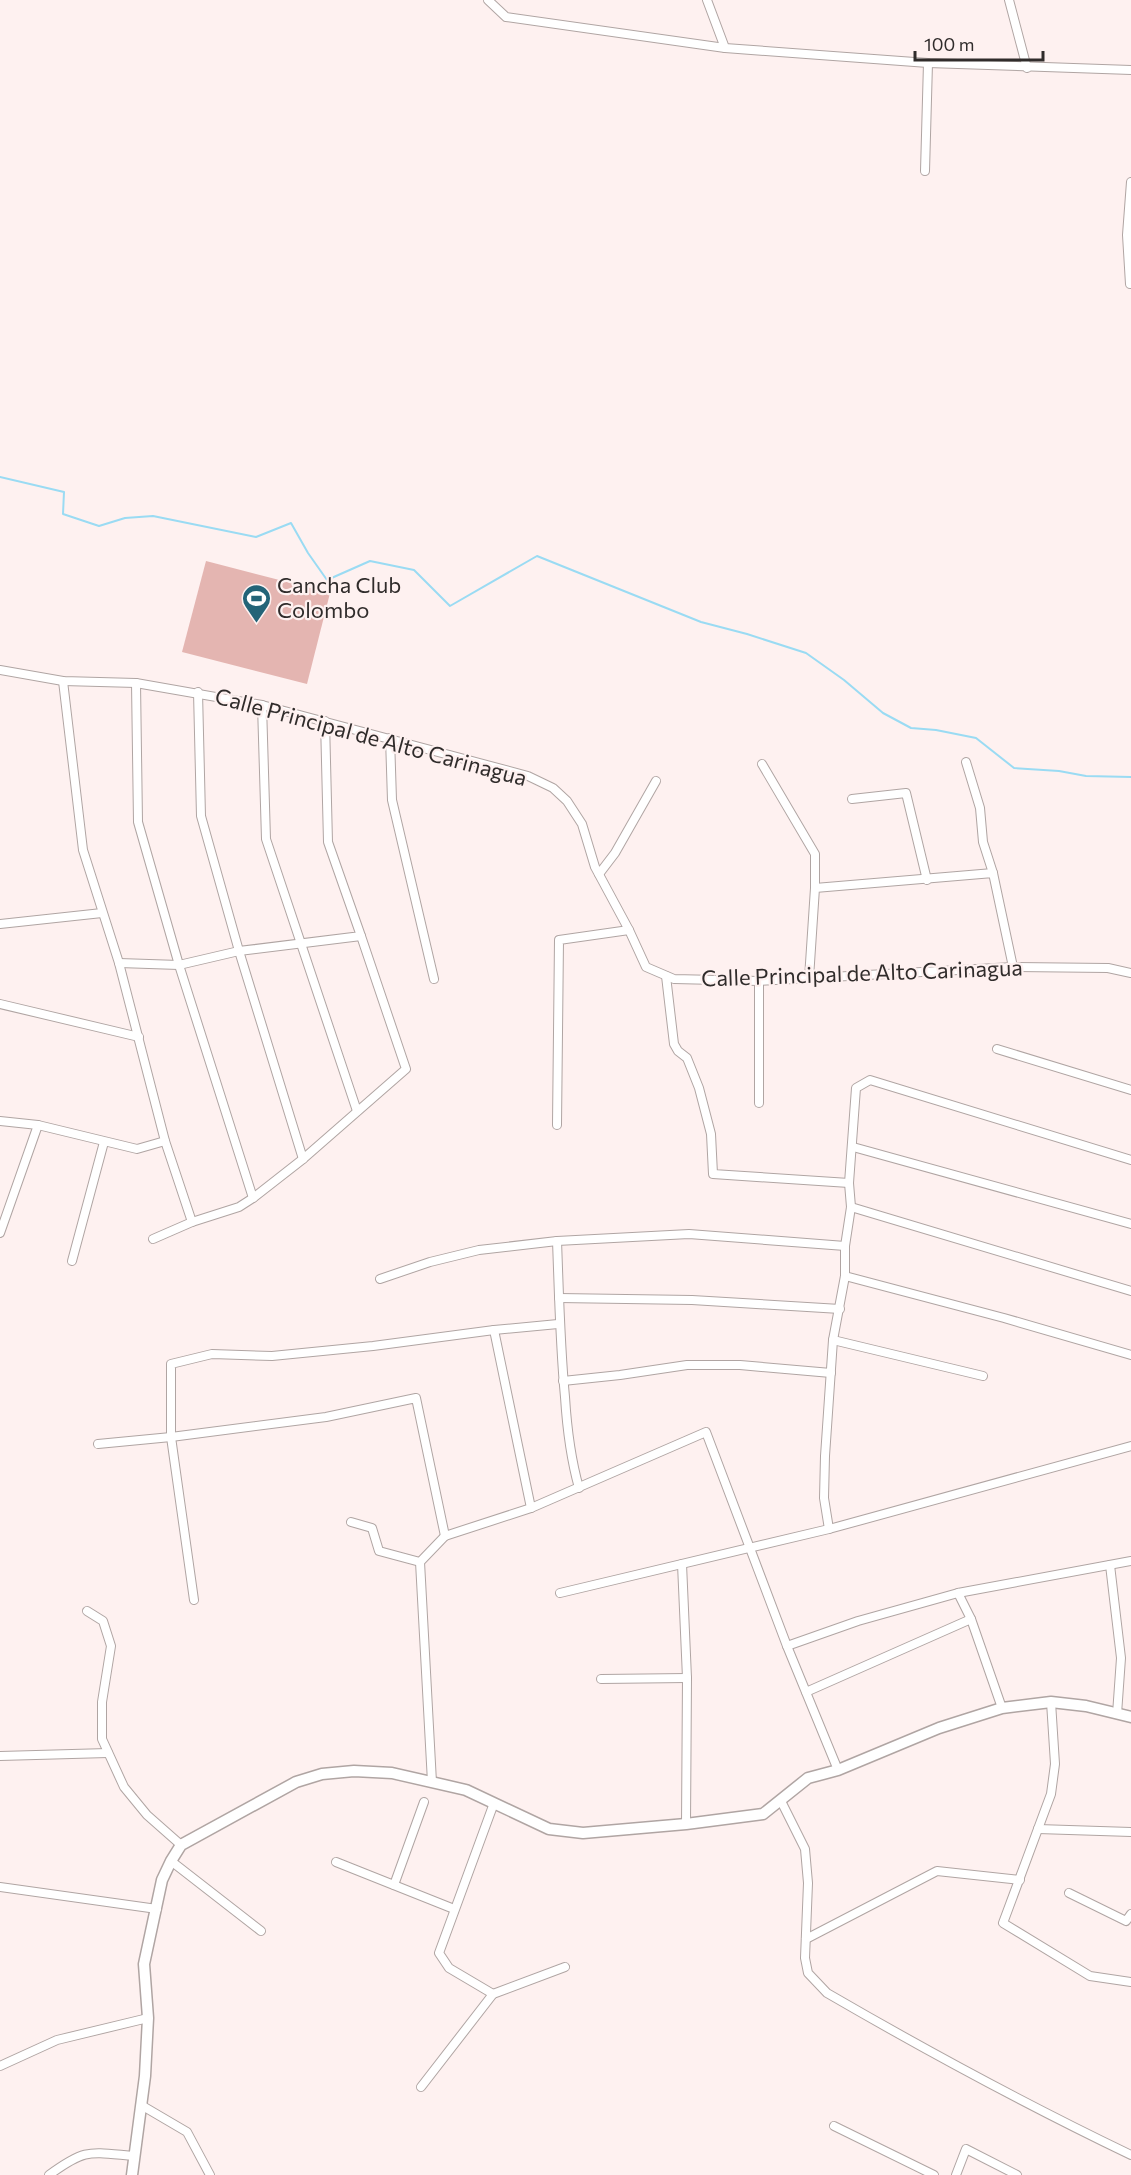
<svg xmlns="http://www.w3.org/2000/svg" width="1131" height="2175" viewBox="0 0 1131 2175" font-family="Commissioner,sans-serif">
	<rect width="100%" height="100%" fill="#fef1f0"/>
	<polygon fill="#e4b5b1" points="206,561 330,593 307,684 182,652"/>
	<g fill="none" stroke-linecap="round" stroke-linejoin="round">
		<polyline stroke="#9adbf3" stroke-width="2" points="0,477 64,492 63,514 99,526 125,518 153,516 256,537 291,523 308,553 327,580 370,561 414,570 450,606 537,556 701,622 747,634 806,653 844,680 883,713 911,728 936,730 976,738 1014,768 1059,771 1086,776 1131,777"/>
		<defs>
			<g id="street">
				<polyline points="488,0 506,17 725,48"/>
				<polyline points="707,0 725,48 928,63 1131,70"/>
				<polyline points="1009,0 1027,68"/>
				<polyline points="925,171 928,63"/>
				<polyline points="1130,284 1127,235 1131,182"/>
				<polyline points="0,670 63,681 136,683 262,705 528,776 553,788 567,801 582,824 595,867 629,930 646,967 674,979 759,981 1013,967 1108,968 1131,973"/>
				<polyline points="63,681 83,850 119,963 165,1141 192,1222"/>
				<polyline points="136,683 138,822 179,965 253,1198"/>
				<polyline points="198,692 201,816 239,951 303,1159"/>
				<polyline points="262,705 266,839 357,1111"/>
				<polyline points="390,738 392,800 434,979"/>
				<polyline points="966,762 980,808 983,842 993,873"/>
				<polyline points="762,764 815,854 815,888"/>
				<polyline points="852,799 906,793 927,880"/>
				<polyline points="599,874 615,853 656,781"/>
				<polyline points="0,924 102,913"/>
				<polyline points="119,963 179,965 239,951 361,936 328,842 325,721"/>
				<polyline points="666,976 674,1044 678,1051 687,1058 699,1088 711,1134 713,1174 849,1183"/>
				<polyline points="809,978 815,888 993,873 1013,967"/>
				<polyline points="0,1004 139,1037"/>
				<polyline points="997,1049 1131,1090"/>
				<polyline points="759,1103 759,981"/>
				<polyline points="0,1121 38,1125 137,1149 165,1141"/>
				<polyline points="557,1125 559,940 629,930"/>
				<polyline points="853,1147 1131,1224"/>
				<polyline points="851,1207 1131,1291"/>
				<polyline points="0,1233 38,1125"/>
				<polyline points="153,1239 192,1222 239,1207 253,1198 303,1159 406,1069 361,936"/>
				<path d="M557 1241C559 1293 560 1345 565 1397 567 1429 570 1456 579 1488"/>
				<polyline points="72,1261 104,1142"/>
				<polyline points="845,1276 1004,1318 1131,1355"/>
				<polyline points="380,1279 430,1262 479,1250 557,1241 689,1234 845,1246"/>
				<polyline points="559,1298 692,1300 840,1309"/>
				<polyline points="494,1330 531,1508"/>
				<polyline points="833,1340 983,1376"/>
				<polyline points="563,1381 620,1375 687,1365 740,1365 831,1373"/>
				<polyline points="98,1444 171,1437 326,1417 416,1398 445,1536"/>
				<polyline points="351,1522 372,1528 379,1551 420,1562"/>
				<polyline points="829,1529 824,1498 825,1456 833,1340 845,1276 845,1246 851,1207 849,1183 856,1088 870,1080 1131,1160"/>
				<polyline points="682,1564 687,1678 686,1824"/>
				<polyline points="1110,1565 1121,1658 1117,1714"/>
				<polyline points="560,1593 829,1529 1131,1446"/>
				<polyline points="958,1593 971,1619 1002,1708"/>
				<polyline points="194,1600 171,1437 171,1364 212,1354 272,1356 373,1346 494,1330 558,1324"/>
				<polyline points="87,1611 103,1621 111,1646 102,1702 102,1739 124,1787 147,1815 181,1845"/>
				<polyline points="787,1646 858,1621 958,1593 1131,1561"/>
				<polyline points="601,1679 687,1678"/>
				<polyline points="806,1692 971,1619"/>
				<polyline points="1051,1702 1055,1764 1051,1794 1003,1923 1090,1976 1131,1982"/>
				<polyline points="0,1756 108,1753"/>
				<polyline points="432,1782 420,1562 445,1536 531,1508 706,1432 787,1646 838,1770"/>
				<path d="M781 1801 805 1849 808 1883 805 1958 808 1973 827 1993C927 2051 1027 2105 1131 2155"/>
				<polyline points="1038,1829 1131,1832"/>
				<polyline points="171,1861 261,1931"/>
				<polyline points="336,1862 454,1909"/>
				<polyline points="394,1885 424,1802"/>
				<polyline points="0,1887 157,1909"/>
				<polyline points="1069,1893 1126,1921 1131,1914"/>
				<polyline points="806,1939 937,1871 1020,1880"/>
				<polyline points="493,1994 565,1967"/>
				<polyline points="0,2066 57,2040 148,2018"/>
				<polyline points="421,2087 493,1994 449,1968 439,1953 494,1803"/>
				<polyline points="141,2105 187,2132 210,2175"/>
				<polyline points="834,2126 934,2175"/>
				<path d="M49 2175C86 2148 89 2152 134 2156"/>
				<polyline points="956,2175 966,2149 1017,2175"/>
			</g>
			<polyline id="secondary" points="132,2175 145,2076 148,2018 144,1964 162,1880 171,1861 181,1845 296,1782 322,1774 354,1771 392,1773 466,1790 549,1829 583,1833 686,1824 763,1814 808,1778 838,1770 939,1728 1002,1708 1051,1702 1086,1706 1131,1717"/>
		</defs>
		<use href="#street" stroke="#b0a5a3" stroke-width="10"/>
		<use href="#secondary" stroke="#b0a5a3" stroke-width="13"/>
		<use href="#street" stroke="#fff" stroke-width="8"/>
		<use href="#secondary" stroke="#fff" stroke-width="10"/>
	</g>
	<defs>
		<symbol id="stadium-pin" viewBox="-11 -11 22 30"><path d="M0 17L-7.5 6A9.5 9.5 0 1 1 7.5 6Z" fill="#236478" stroke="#fef1f0"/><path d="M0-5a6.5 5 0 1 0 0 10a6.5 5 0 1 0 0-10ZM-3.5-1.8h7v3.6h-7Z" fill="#fff"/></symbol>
	</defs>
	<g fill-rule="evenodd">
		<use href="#stadium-pin" x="240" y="582" width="33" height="45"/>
	</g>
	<g text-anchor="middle" stroke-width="4.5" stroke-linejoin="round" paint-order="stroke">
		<g font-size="22" fill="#302c2b" stroke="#fef1f0" text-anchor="start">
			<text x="277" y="593">Cancha Club<tspan x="277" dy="25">Colombo</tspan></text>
		</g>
		<g font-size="22" fill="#302c2b" stroke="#fef1f0">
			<text transform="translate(371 737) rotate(15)" y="8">Calle Principal de Alto Carinagua</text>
			<text transform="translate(862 973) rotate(-2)" y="8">Calle Principal de Alto Carinagua</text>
		</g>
	</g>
	<path d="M915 51v9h128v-9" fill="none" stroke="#302c2b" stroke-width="3"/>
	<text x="924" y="51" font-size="18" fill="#302c2b" stroke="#fef1f0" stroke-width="4.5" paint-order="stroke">100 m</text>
</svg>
